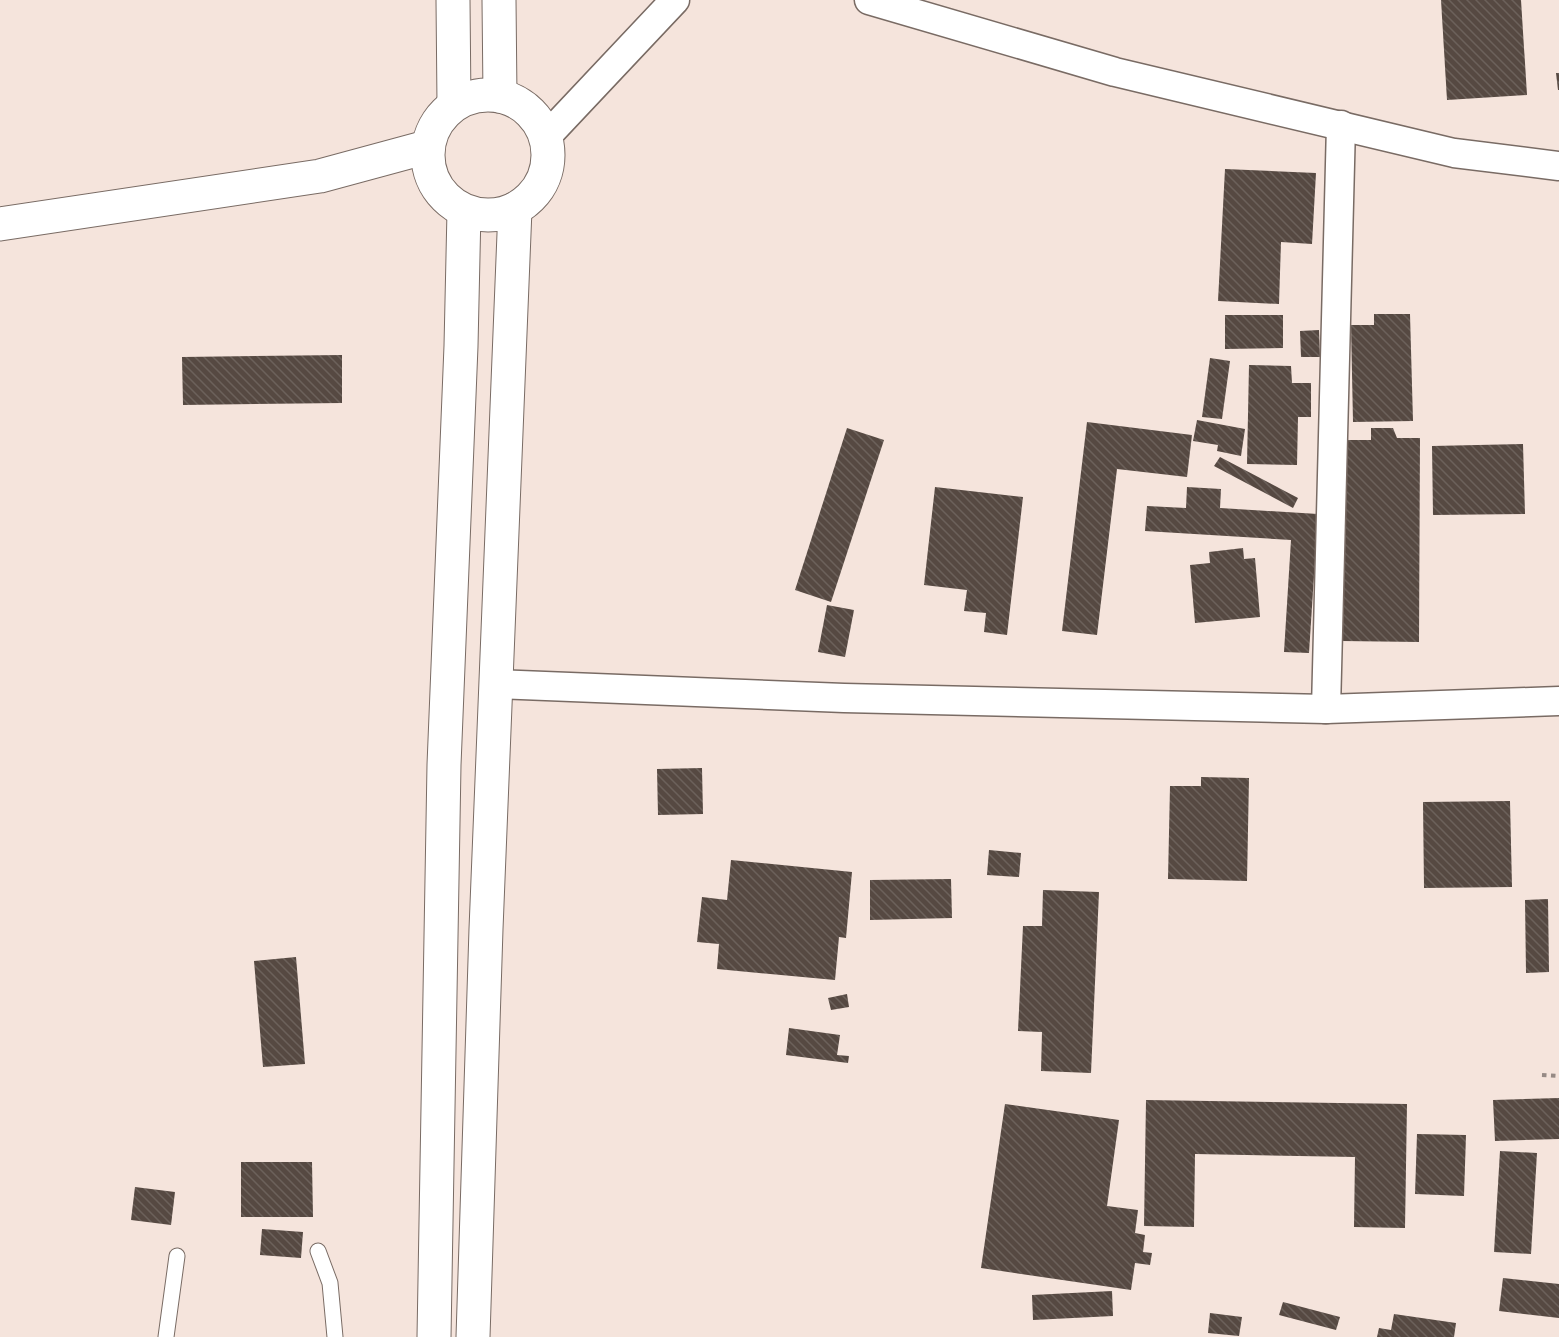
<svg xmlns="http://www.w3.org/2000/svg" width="1559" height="1337" viewBox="0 0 1559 1337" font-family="Poppins,sans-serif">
	<defs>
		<pattern id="building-back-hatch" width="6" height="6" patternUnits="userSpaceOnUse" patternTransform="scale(1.5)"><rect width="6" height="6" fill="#564942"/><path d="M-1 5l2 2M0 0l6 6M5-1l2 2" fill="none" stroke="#6c615b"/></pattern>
	</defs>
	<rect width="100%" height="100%" fill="#f5e4dc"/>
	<g fill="url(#building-back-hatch)">
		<polygon points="1441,0 1521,0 1527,95 1447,100"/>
		<polygon points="1556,73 1559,73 1559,90 1558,90"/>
		<polygon points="1225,169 1316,173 1312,244 1281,242 1279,304 1218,301"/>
		<polygon points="1374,314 1410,314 1413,421 1353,422 1351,325 1374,325"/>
		<polygon points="1225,315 1283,315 1283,348 1225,349"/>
		<polygon points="1319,330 1320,357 1301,357 1300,331"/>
		<polygon points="342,355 342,403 183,405 182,357"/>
		<polygon points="1210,358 1230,361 1222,419 1202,417"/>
		<polygon points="1249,365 1291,366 1292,383 1311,383 1311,417 1298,417 1297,465 1247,464"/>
		<polygon points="1197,420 1245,429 1241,456 1217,451 1218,445 1193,441"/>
		<polygon points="1087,422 1192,435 1187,477 1117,469 1097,635 1062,631"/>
		<polygon points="847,428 884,440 831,602 795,590"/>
		<polygon points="1371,428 1393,428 1397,438 1420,438 1419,642 1342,641 1343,440 1371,440"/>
		<polygon points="1523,444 1525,514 1433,515 1432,446"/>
		<polygon points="1220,457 1298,498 1293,508 1214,466"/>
		<polygon points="935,487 1023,497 1007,635 984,632 986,613 964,611 967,590 924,585"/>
		<polygon points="1187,487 1221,489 1220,508 1318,514 1309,653 1284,652 1291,540 1145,531 1147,506 1186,508"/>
		<polygon points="1243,548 1244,559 1255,558 1260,617 1195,623 1190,565 1210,563 1209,552"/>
		<polygon points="827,605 854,610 845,657 818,652"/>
		<polygon points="702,768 703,814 658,815 657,769"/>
		<polygon points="1201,777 1249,778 1247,881 1168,879 1170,786 1201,786"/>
		<polygon points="1510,801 1512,887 1424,888 1423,802"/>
		<polygon points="989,850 1021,853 1019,877 987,875"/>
		<polygon points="731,860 852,872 846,938 839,937 835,980 717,969 719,944 697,942 702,897 727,900"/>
		<polygon points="951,879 952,918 870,920 870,880"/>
		<polygon points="1043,890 1099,892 1091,1073 1041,1071 1042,1032 1018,1031 1023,926 1042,926"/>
		<polygon points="1548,899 1549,972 1526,973 1525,900"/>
		<polygon points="296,957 305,1064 263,1067 254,961"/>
		<polygon points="847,994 849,1007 831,1010 828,998"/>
		<polygon points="789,1028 840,1035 837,1055 849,1056 848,1063 786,1055"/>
		<polygon points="1559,1098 1559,1139 1495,1141 1493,1100"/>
		<polygon points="1146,1100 1407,1104 1405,1228 1354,1227 1355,1157 1195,1154 1194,1227 1144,1226"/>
		<polygon points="1005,1104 1119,1120 1107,1206 1138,1210 1135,1233 1145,1235 1143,1252 1152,1253 1150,1265 1135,1263 1131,1290 981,1268"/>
		<polygon points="1417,1134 1466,1135 1464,1196 1415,1194"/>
		<polygon points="1500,1151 1537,1153 1531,1254 1494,1252"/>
		<polygon points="241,1162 312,1162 313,1217 241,1217"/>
		<polygon points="135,1187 175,1192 171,1225 131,1220"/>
		<polygon points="262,1229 303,1232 301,1258 260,1255"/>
		<polygon points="1503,1278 1559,1284 1559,1318 1499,1311"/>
		<polygon points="1112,1291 1113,1316 1033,1320 1032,1295"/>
		<polygon points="1283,1302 1340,1317 1336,1330 1279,1315"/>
		<polygon points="1210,1313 1242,1317 1239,1336 1208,1333"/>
		<polygon points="1394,1314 1456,1323 1454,1337 1377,1337 1379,1328 1391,1330"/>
	</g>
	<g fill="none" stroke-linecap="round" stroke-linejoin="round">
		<defs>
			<g id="service">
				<polyline points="318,1251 330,1283 335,1337"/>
				<polyline points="166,1337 177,1256"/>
			</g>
			<g id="minor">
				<polyline points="869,0 1115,72 1454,153 1559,166"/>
				<polyline points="546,137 675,0"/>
				<polyline points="495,684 844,698 1326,709 1559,701"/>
				<polyline points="1326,709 1341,125"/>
			</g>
			<g id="tertiary">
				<polyline points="453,0 454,104"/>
				<polyline points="499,0 500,96"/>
				<circle cx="488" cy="155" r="60"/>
				<polyline points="0,224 320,176 427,147"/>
				<polyline points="434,1337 444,765 461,346 464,211"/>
				<polyline points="473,1337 486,929 515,209"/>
			</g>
		</defs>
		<use href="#service" stroke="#796b64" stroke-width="17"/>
		<use href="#minor" stroke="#796b64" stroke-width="31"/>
		<use href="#tertiary" stroke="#796b64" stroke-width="35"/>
		<polyline stroke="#968a85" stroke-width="4" stroke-dasharray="4.5 4.5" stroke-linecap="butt" points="1542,1075 1559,1076"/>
		<use href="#service" stroke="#fff" stroke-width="15"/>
		<use href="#minor" stroke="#fff" stroke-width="28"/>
		<use href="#tertiary" stroke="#fff" stroke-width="33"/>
	</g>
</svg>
